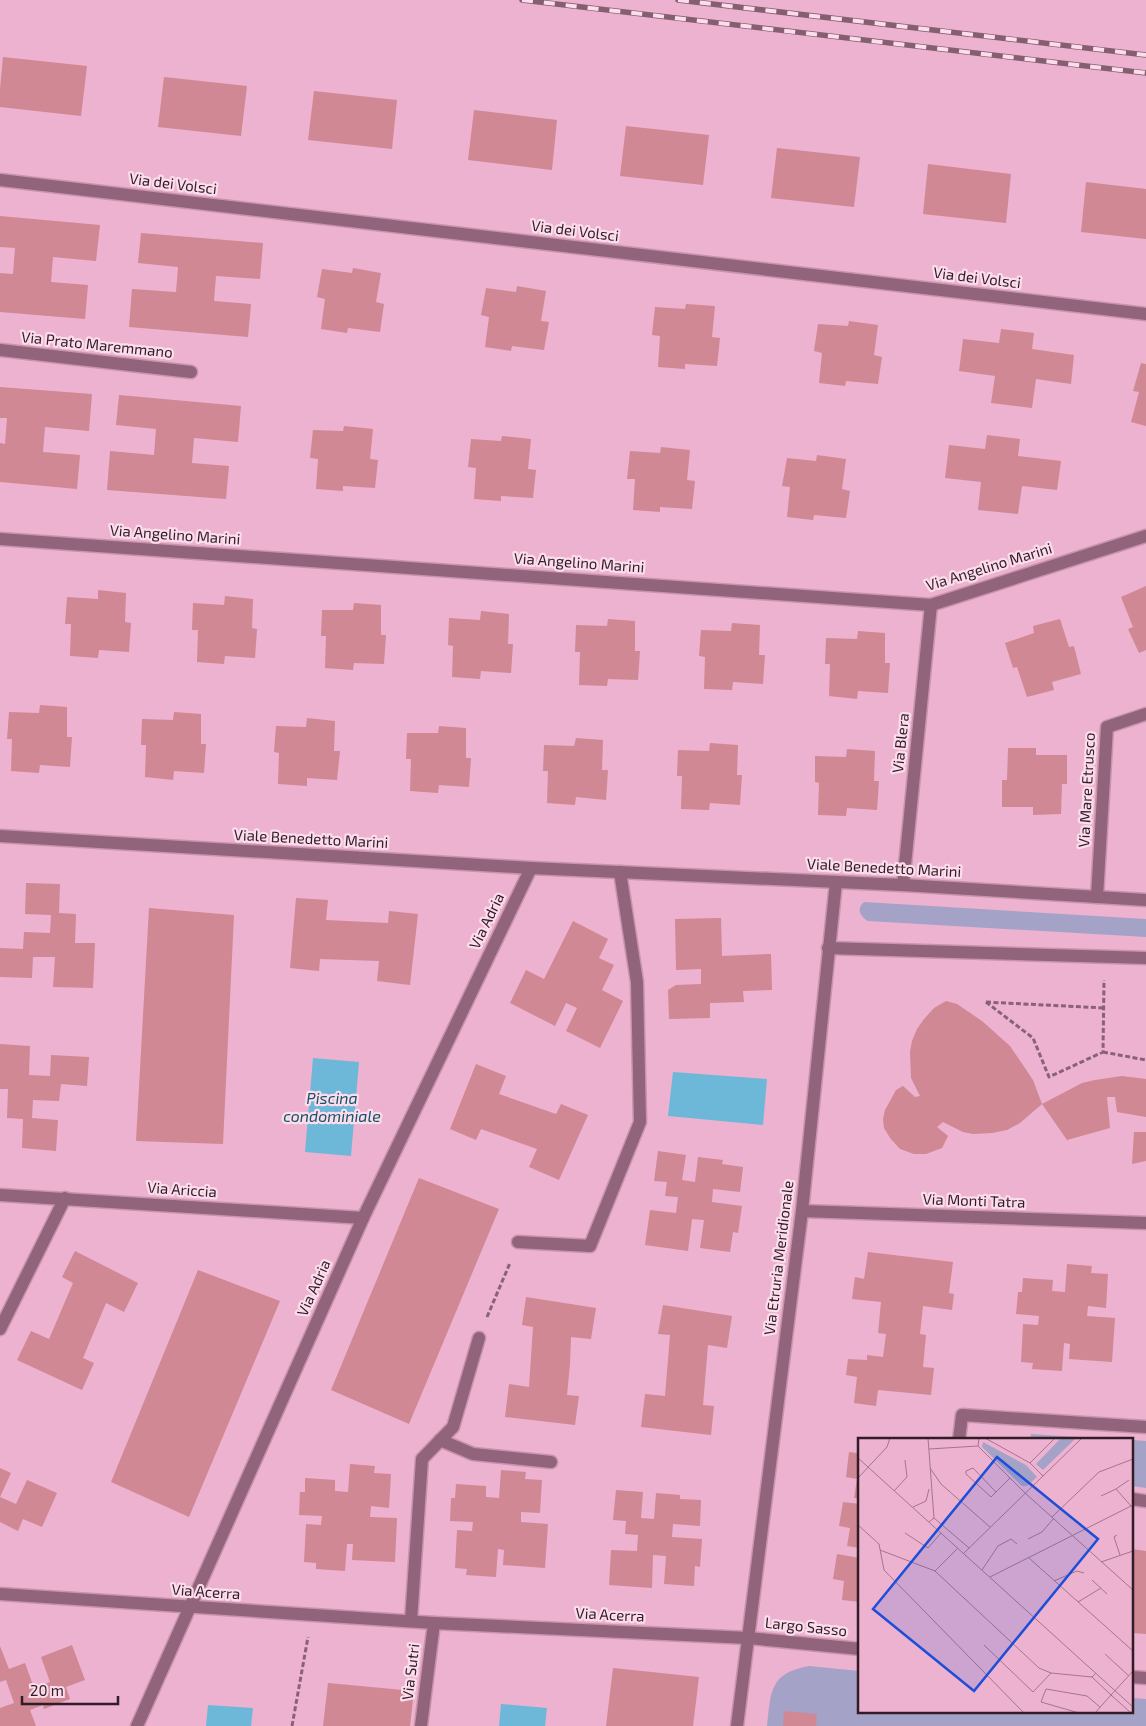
<svg xmlns="http://www.w3.org/2000/svg" width="1146" height="1726" viewBox="0 0 1146 1726" font-family="'Exo 2',sans-serif">
	<rect width="100%" height="100%" fill="#edb2cf"/>
	<g fill="#a5a2c8">
		<path d="M864 902 1146 919V937L868 921C860 916 856 909 864 902Z"/>
		<polygon points="1031,1434 1121,1440 1030,1440"/>
		<polygon points="1132,1440 1146,1441 1146,1488 1132,1486"/>
		<path d="M809 1666 860 1671V1712H1132V1698L1146 1699V1726H767C771 1692 769 1673 809 1666Z"/>
	</g>
	<g fill="#6db8d8">
		<polygon points="313,1058 359,1062 351,1156 305,1152"/>
		<polygon points="673,1072 767,1079 763,1125 668,1116"/>
		<polygon points="501,1704 547,1708 545,1726 499,1726"/>
		<polygon points="208,1705 253,1708 251,1726 206,1726"/>
	</g>
	<g fill="#cf8894">
		<polygon points="3,57 87,66 81,116 0,107 0,89"/>
		<polygon points="164,77 247,86 241,136 158,127"/>
		<polygon points="314,91 397,100 392,149 308,140"/>
		<polygon points="474,110 557,120 552,170 468,160"/>
		<polygon points="626,126 709,135 703,185 620,176"/>
		<polygon points="777,148 860,157 854,207 771,198"/>
		<polygon points="928,164 1011,174 1006,223 923,214"/>
		<polygon points="1086,182 1146,189 1146,239 1081,232"/>
		<polygon points="0,216 100,225 96,261 53,257 51,282 88,285 85,319 0,312 0,273 13,274 15,248 0,247"/>
		<polygon points="141,233 263,243 260,279 216,276 214,301 251,304 248,337 129,327 132,289 176,292 178,267 138,263"/>
		<polygon points="353,268 381,273 376,302 384,304 380,332 348,328 347,333 321,329 325,299 317,297 322,269 352,273"/>
		<polygon points="517,286 546,291 541,321 549,322 544,350 512,346 511,351 485,347 489,317 481,315 486,288 516,292"/>
		<polygon points="686,304 715,306 712,337 720,338 717,366 685,364 685,369 658,367 660,336 652,335 655,307 685,309"/>
		<polygon points="849,321 878,325 874,355 882,357 878,384 846,381 845,386 819,383 822,353 814,351 818,324 848,326"/>
		<polygon points="1001,329 1034,333 1032,349 1074,355 1071,384 1036,379 1032,408 991,403 995,376 959,371 963,339 999,343"/>
		<polygon points="1141,363 1146,364 1146,426 1131,422 1139,392 1133,391"/>
		<polygon points="0,387 92,394 89,431 45,427 43,452 80,455 77,489 0,482 0,443 5,444 7,418 0,418"/>
		<polygon points="119,395 241,406 238,442 194,438 192,463 229,466 226,499 107,490 110,451 154,455 156,429 116,425"/>
		<polygon points="344,426 373,429 370,459 378,460 375,488 343,486 343,491 316,489 318,459 310,458 313,430 343,431"/>
		<polygon points="987,435 1020,439 1018,456 1061,461 1057,490 1022,486 1018,514 978,510 981,482 945,478 949,445 985,449"/>
		<polygon points="502,436 531,439 528,469 536,470 533,498 501,496 501,501 474,499 476,468 468,467 471,439 501,441"/>
		<polygon points="661,447 690,450 687,480 695,481 692,509 660,507 660,512 633,510 635,479 627,479 630,451 660,453"/>
		<polygon points="817,455 846,459 842,489 850,491 846,518 814,515 813,520 787,517 790,487 782,486 787,458 816,461"/>
		<polygon points="1146,586 1146,650 1139,653 1128,629 1133,627 1121,597"/>
		<polygon points="98,590 126,593 125,622 131,623 129,652 99,650 98,658 70,656 71,624 65,624 67,597 98,599"/>
		<polygon points="225,596 253,599 252,628 257,629 255,658 225,656 224,664 197,662 198,630 192,630 193,603 224,605"/>
		<polygon points="354,603 381,605 381,635 386,635 384,664 354,663 353,670 325,668 326,636 321,636 322,610 353,610"/>
		<polygon points="481,611 509,614 508,644 513,644 511,673 481,671 480,679 452,677 453,646 448,645 449,618 480,620"/>
		<polygon points="608,619 635,621 635,651 640,651 638,680 608,679 607,686 579,685 580,652 575,652 576,625 607,626"/>
		<polygon points="1060,619 1069,647 1074,646 1081,674 1052,682 1054,690 1027,697 1017,667 1013,668 1005,643 1034,633 1033,626"/>
		<polygon points="732,623 760,625 759,655 765,655 763,684 733,682 732,690 704,689 705,657 699,656 701,630 731,631"/>
		<polygon points="858,631 885,633 885,663 890,663 888,693 858,691 857,699 829,696 830,664 825,664 826,638 857,639"/>
		<polygon points="40,705 67,707 67,737 72,737 70,767 40,765 39,773 11,771 12,739 7,739 9,712 39,713"/>
		<polygon points="174,712 201,714 201,744 206,744 204,773 174,771 173,780 145,777 146,745 141,745 142,719 173,720"/>
		<polygon points="307,718 335,721 334,751 340,751 337,780 307,778 307,786 278,784 279,753 274,752 276,726 306,727"/>
		<polygon points="439,726 466,728 466,758 471,758 469,787 439,785 438,793 410,791 411,759 406,759 407,733 438,733"/>
		<polygon points="576,738 603,740 602,770 608,770 606,800 576,797 575,805 547,803 548,771 543,771 544,745 574,746"/>
		<polygon points="710,743 738,745 737,775 742,775 740,805 710,803 709,810 681,809 682,776 677,776 678,750 709,751"/>
		<polygon points="1008,748 1036,748 1036,755 1067,755 1067,784 1062,784 1061,814 1033,815 1033,807 1002,807 1002,780 1007,780"/>
		<polygon points="847,749 875,751 874,781 879,781 877,810 847,808 846,816 818,815 819,783 815,782 815,756 846,757"/>
		<polygon points="26,883 60,884 59,913 76,914 75,943 95,943 93,988 53,987 55,957 33,957 32,978 0,977 0,948 23,949 24,932 50,933 51,915 25,914"/>
		<polygon points="296,898 328,900 326,920 388,923 389,911 418,914 410,985 377,981 379,961 320,959 319,971 290,968"/>
		<polygon points="149,908 234,915 223,1144 136,1141"/>
		<polygon points="721,918 722,956 771,954 772,990 743,991 744,1002 710,1003 710,1018 669,1019 668,990 676,985 701,984 701,969 676,970 675,919"/>
		<polygon points="573,921 608,939 599,958 614,965 602,990 623,1001 600,1048 566,1031 577,1008 566,1003 555,1026 510,1003 526,970 544,979"/>
		<polygon points="946,1001 957,1004 982,1021 1010,1046 1033,1080 1042,1104 1020,1123 1007,1130 992,1133 973,1134 963,1132 943,1122 937,1127 948,1136 942,1148 926,1154 914,1154 900,1149 890,1138 884,1128 883,1119 885,1110 896,1090 903,1086 915,1097 920,1096 911,1078 910,1052 912,1041 917,1029 924,1019 934,1008"/>
		<polygon points="0,1044 30,1046 29,1075 50,1076 51,1055 89,1057 87,1086 61,1084 59,1101 33,1100 32,1118 58,1120 56,1151 22,1148 23,1119 7,1118 8,1089 0,1089"/>
		<polygon points="476,1064 506,1076 499,1094 556,1114 561,1104 588,1115 559,1180 529,1167 537,1149 481,1129 476,1140 450,1129"/>
		<polygon points="1122,1076 1146,1079 1146,1117 1117,1112 1115,1097 1107,1097 1110,1128 1067,1140 1042,1104 1082,1083 1095,1080"/>
		<polygon points="1134,1132 1146,1132 1146,1161 1132,1164"/>
		<polygon points="658,1151 686,1155 682,1180 695,1182 698,1157 723,1160 722,1164 743,1167 740,1192 713,1189 712,1202 742,1206 738,1233 733,1232 730,1252 700,1248 704,1220 692,1219 688,1251 645,1245 650,1210 676,1213 678,1197 665,1196 667,1182 654,1181"/>
		<polygon points="419,1178 499,1209 409,1424 331,1390"/>
		<polygon points="75,1251 138,1283 124,1312 106,1303 83,1358 94,1363 82,1390 17,1360 31,1331 49,1339 73,1283 62,1277"/>
		<polygon points="868,1252 953,1262 949,1293 954,1294 952,1310 923,1306 920,1334 926,1335 923,1367 934,1368 931,1395 878,1390 876,1406 854,1403 857,1377 846,1375 848,1359 867,1360 867,1355 883,1357 886,1334 878,1333 881,1302 852,1299 855,1277 864,1279"/>
		<polygon points="1067,1264 1092,1266 1091,1273 1108,1274 1106,1308 1088,1306 1087,1316 1115,1318 1112,1362 1069,1359 1070,1344 1064,1343 1062,1371 1032,1369 1033,1363 1021,1362 1023,1324 1038,1325 1039,1316 1016,1314 1018,1292 1022,1292 1023,1278 1053,1280 1052,1291 1065,1292"/>
		<polygon points="198,1270 280,1301 189,1517 111,1482"/>
		<polygon points="526,1297 596,1308 591,1339 571,1337 570,1364 567,1395 579,1396 575,1425 505,1417 509,1384 529,1387 533,1327 522,1325"/>
		<polygon points="663,1305 732,1316 727,1348 708,1345 703,1405 714,1406 711,1435 641,1427 645,1394 665,1396 670,1335 658,1334"/>
		<polygon points="859,1440 860,1440 860,1498 854,1498 857,1479 846,1477 849,1452 857,1453"/>
		<polygon points="350,1464 375,1466 374,1473 391,1474 389,1508 371,1506 370,1517 397,1518 395,1562 352,1560 353,1544 347,1544 345,1571 316,1569 316,1563 304,1562 306,1524 321,1525 322,1516 299,1515 300,1492 305,1492 305,1478 335,1480 335,1491 348,1492"/>
		<polygon points="0,1468 11,1473 0,1497 16,1504 27,1480 57,1493 42,1527 23,1519 18,1531 0,1522"/>
		<polygon points="501,1470 526,1472 525,1479 542,1480 540,1513 521,1512 521,1522 548,1524 545,1568 503,1565 504,1550 498,1549 496,1577 466,1575 467,1569 455,1568 457,1530 472,1531 473,1522 450,1521 451,1498 455,1498 456,1484 486,1486 486,1497 499,1498"/>
		<polygon points="616,1490 643,1492 641,1518 654,1519 656,1493 680,1495 680,1499 701,1500 700,1526 673,1524 672,1537 702,1539 700,1567 695,1566 694,1586 664,1584 666,1556 653,1555 652,1588 609,1585 611,1550 637,1551 638,1535 625,1534 626,1521 613,1520"/>
		<polygon points="843,1502 860,1504 860,1548 847,1546 850,1528 839,1526"/>
		<polygon points="1132,1549 1146,1551 1146,1634 1132,1633"/>
		<polygon points="837,1554 860,1558 860,1602 842,1600 844,1581 833,1579"/>
		<polygon points="72,1645 85,1680 66,1687 70,1699 44,1709 43,1705 30,1710 36,1726 0,1726 0,1708 14,1703 6,1680 0,1682 0,1646 9,1669 25,1663 34,1688 50,1682 41,1657"/>
		<polygon points="613,1668 699,1677 693,1726 606,1726"/>
		<polygon points="328,1683 414,1691 410,1726 323,1726"/>
		<polygon points="784,1711 817,1714 816,1726 783,1726"/>
	</g>
	<g fill="none" stroke-linecap="round" stroke-linejoin="round">
		<defs>
			<g id="minor">
				<polyline points="0,180 1146,314"/>
				<polyline points="0,350 191,372"/>
				<polyline points="0,539 931,605 1146,536"/>
				<polyline points="0,836 531,868 903,885 1146,900"/>
				<polyline points="903,885 931,605"/>
				<polyline points="1097,897 1107,727 1146,714"/>
				<polyline points="828,948 1146,958"/>
				<polyline points="0,1195 363,1218"/>
				<polyline points="802,1211 1146,1223"/>
				<polyline points="518,1242 590,1246 640,1122 637,982 620,872"/>
				<polyline points="0,1329 65,1198"/>
				<polyline points="440,1440 473,1454 551,1462"/>
				<polyline points="959,1440 962,1415 1146,1427"/>
				<polyline points="1132,1499 1146,1501"/>
				<polyline points="0,1594 434,1623 748,1638 860,1649"/>
				<polyline points="411,1621 422,1459 453,1427 479,1338"/>
				<polyline points="1132,1677 1146,1678"/>
				<polyline points="137,1726 363,1218 531,868"/>
				<polyline points="421,1726 434,1623"/>
				<polyline points="737,1726 802,1211 836,882"/>
			</g>
		</defs>
		<use href="#minor" stroke="#c894ad" stroke-width="15"/>
		<g stroke="#896275" stroke-width="3" stroke-dasharray="5 2.5" stroke-linecap="butt">
			<polyline points="986,1002 1033,1038 1049,1077 1103,1052 1104,980"/>
			<polyline points="986,1002 1104,1008"/>
			<polyline points="1103,1052 1146,1060"/>
			<polyline points="487,1317 510,1263"/>
			<polyline points="292,1726 308,1637"/>
		</g>
		<use href="#minor" stroke="#92647b" stroke-width="12"/>
		<defs>
			<g id="rail">
				<polyline points="522,0 1146,73"/>
				<polyline points="678,0 1146,55"/>
			</g>
		</defs>
		<use href="#rail" stroke="#855e71" stroke-width="5.5"/>
		<use href="#rail" stroke="#fcddeb" stroke-width="4" stroke-dasharray="11" stroke-linecap="butt"/>
	</g>
	<g text-anchor="middle" stroke-width="4.5" stroke-linejoin="round" paint-order="stroke">
		<g font-size="15" fill="#321c27" stroke="#fcddeb">
			<text transform="translate(173 184) rotate(7)" y="5">Via dei Volsci</text>
			<text transform="translate(575 231) rotate(7)" y="5">Via dei Volsci</text>
			<text transform="translate(977 278) rotate(7)" y="5">Via dei Volsci</text>
			<text transform="translate(97 345) rotate(6)" y="5">Via Prato Maremmano</text>
			<text transform="translate(175 535) rotate(4)" y="5">Via Angelino Marini</text>
			<text transform="translate(579 563) rotate(4)" y="5">Via Angelino Marini</text>
			<text transform="translate(989 567) rotate(-17)" y="5">Via Angelino Marini</text>
			<text transform="translate(901 743) rotate(-84)" y="5">Via Blera</text>
			<text transform="translate(1087 790) rotate(-87)" y="5">Via Mare Etrusco</text>
			<text transform="translate(311 839) rotate(3)" y="5">Viale Benedetto Marini</text>
			<text transform="translate(884 868) rotate(3)" y="5">Viale Benedetto Marini</text>
			<text transform="translate(487 921) rotate(-64)" y="5">Via Adria</text>
			<text transform="translate(182 1190) rotate(4)" y="5">Via Ariccia</text>
			<text transform="translate(974 1201) rotate(2)" y="5">Via Monti Tatra</text>
			<text transform="translate(779 1258) rotate(-83)" y="5">Via Etruria Meridionale</text>
			<text transform="translate(314 1288) rotate(-66)" y="5">Via Adria</text>
			<text transform="translate(206 1592) rotate(4)" y="5">Via Acerra</text>
			<text transform="translate(610 1615) rotate(3)" y="5">Via Acerra</text>
			<text transform="translate(806 1627) rotate(6)" y="5">Largo Sasso</text>
			<text transform="translate(411 1672) rotate(-83)" y="5">Via Sutri</text>
		</g>
		<g font-size="16" font-style="italic" fill="#17536a" stroke="#fcddeb">
			<text x="332" y="1104">Piscina<tspan x="332" dy="18">condominiale</tspan></text>
		</g>
	</g>
	<g transform="translate(858 1438)">
		<rect width="275" height="275" fill="#edb2cf"/>
		<path d="M203 0H218L185 32 178 26ZM125 4 168 27 179 39 169 48H164L124 9Z" fill="#a5a2c8"/>
		<path fill="none" stroke="#a2768c" stroke-width="1" d="M70 0 76 80 71 84M121 0 120 8 167 55 275 152M127 0 172 25 185 38M71 11 120 8M0 20 275 269M172 25 197 0M72 30 83 46 132 89M0 40 29 9 32 0M271 42 258 51 273 68M36 53 49 39 47 22M138 54 115 30 108 33V36L133 59 152 40M243 58 258 51M55 69 68 63 71 51M194 79 241 34 275 21M76 80 111 110M0 87 21 106 26 132 166 275M47 95 70 110 83 95M259 97 256 99 262 117M170 101 184 94 196 80M22 112 77 133 181 230 193 235 234 239 238 235M106 115 224 0M171 120 275 213M243 124 275 113M124 132 140 108 153 101 159 106M77 133 100 110M132 139 275 67M234 142 249 156M196 143 219 133 226 135M220 164 243 150M126 207 175 254 193 235M247 216 271 238M234 239 253 257 237 275M221 275 183 264 188 251 229 258 242 269M273 275 253 257 275 233"/>
		<path fill="#1d4ed8" fill-opacity="0.15" stroke="#1d4ed8" stroke-width="2.5" d="M139 19 240 101 116 253 15 171Z"/>
		<rect width="275" height="275" fill="none" stroke="#321c27" stroke-width="2.5"/>
	</g>
	<path d="M22 1696v8h96v-8" fill="none" stroke="#321c27" stroke-width="2.5"/>
	<text x="30" y="1696" font-size="15" fill="#321c27" stroke="#fcddeb" stroke-width="4" paint-order="stroke">20 m</text>
</svg>
